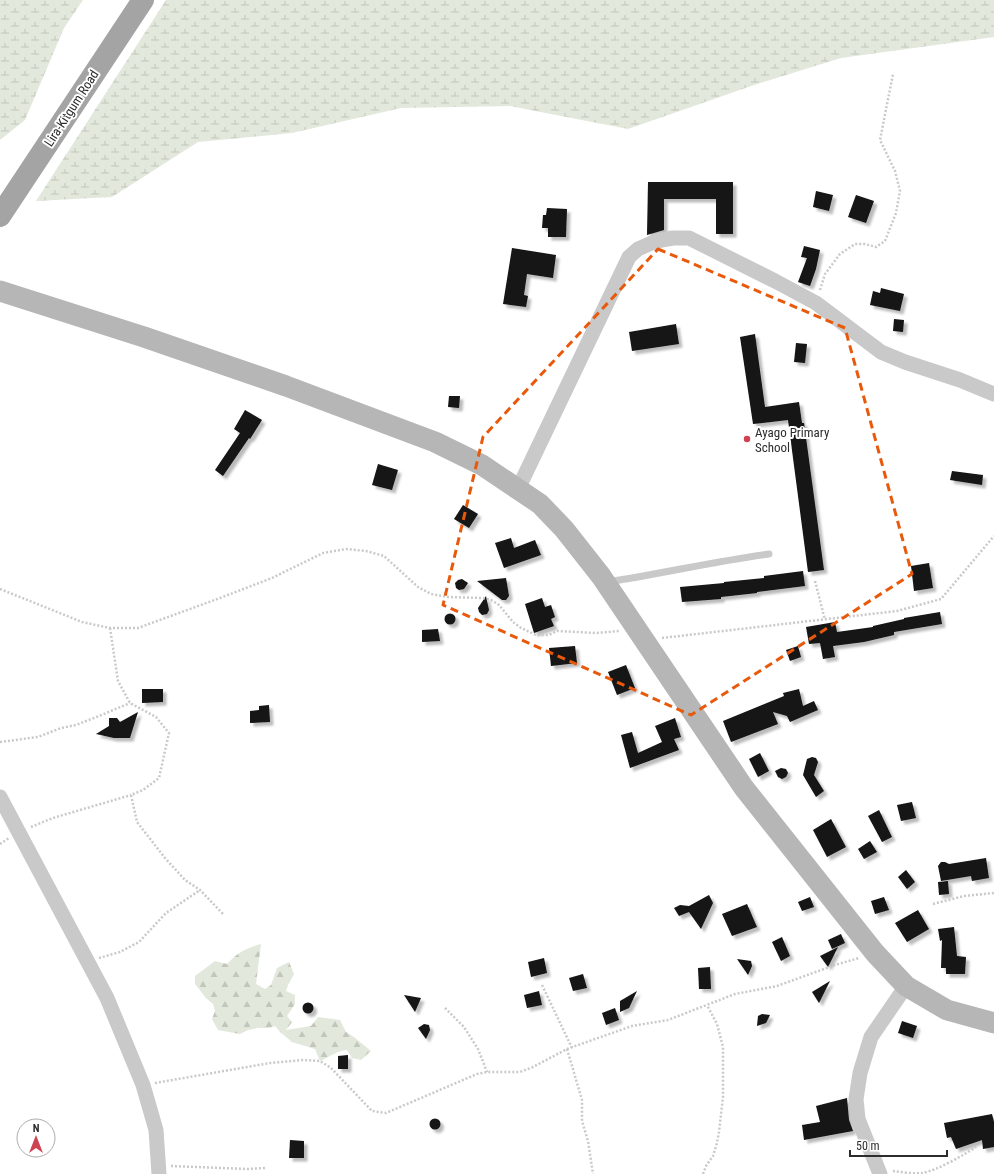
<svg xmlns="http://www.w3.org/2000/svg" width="994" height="1174" viewBox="0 0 994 1174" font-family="'Roboto Condensed',sans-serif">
	<defs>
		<pattern id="forest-firs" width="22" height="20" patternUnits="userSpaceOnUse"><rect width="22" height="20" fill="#e2e8db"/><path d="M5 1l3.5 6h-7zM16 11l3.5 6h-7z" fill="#c2c7bc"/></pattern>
		<pattern id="wetland-marsh" width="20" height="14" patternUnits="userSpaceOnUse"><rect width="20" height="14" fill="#e2e8db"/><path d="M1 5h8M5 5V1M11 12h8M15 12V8" fill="none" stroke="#c2c7bc"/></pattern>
		<filter id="shadow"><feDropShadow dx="3.5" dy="3.5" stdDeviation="1" flood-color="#0004"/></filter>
	</defs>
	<rect width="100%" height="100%" fill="#fff"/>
	<path fill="url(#forest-firs)" d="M261 944 256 984 265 989 271 985 277 968 289 962 294 974 288 985 286 991 295 995V1004L287 1016 292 1022 286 1030 311 1026 318 1017 340 1020 346 1032 354 1037 371 1051 361 1060 352 1058 347 1050C337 1051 329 1057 320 1061L315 1049 292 1042 280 1032 275 1026 269 1028H258L248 1030 240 1034 218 1030 212 1019 215 1011 213 1004 206 998 195 984V976L215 961 227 964C238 952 246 948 261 944Z"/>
	<g fill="url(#wetland-marsh)">
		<polygon points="0,0 83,0 64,28 25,120 0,140"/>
		<polygon points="166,0 994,0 994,37 841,58 757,84 628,129 510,106 401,108 292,133 198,142 112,197 36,201"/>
	</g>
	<g fill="#131313" filter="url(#shadow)">
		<polygon points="648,182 733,182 733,234 716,234 716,199 664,199 664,230 647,235"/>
		<polygon points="816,191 833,195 829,211 813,207"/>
		<polygon points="856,195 874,201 866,223 848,217"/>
		<polygon points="547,208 567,209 566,237 548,237 548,228 542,228 543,215 546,215"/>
		<polygon points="804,246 820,250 816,269 810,286 798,282 807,258 801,257"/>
		<polygon points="512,248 556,255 553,278 527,274 524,295 528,296 526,307 503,304"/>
		<polygon points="881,288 904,294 900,311 870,305 873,291 880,293"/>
		<polygon points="894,319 904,320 903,332 893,331"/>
		<polygon points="676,324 679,344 632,351 629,332"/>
		<polygon points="755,334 765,407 799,402 802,423 804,423 824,570 808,572 788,420 753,424 740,337"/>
		<polygon points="796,343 807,344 805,363 794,362"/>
		<polygon points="449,396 460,396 459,408 448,407"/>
		<polygon points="245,410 262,420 250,439 249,438 223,476 215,470 240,433 234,429"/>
		<polygon points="378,464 398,470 392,490 372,485"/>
		<polygon points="952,471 983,475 982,485 950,480"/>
		<polygon points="463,505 478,514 469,528 454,519"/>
		<polygon points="511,538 514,548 535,540 541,555 504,568 495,543"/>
		<polygon points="929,563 933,588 914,591 911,566"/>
		<polygon points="803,571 805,586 757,592 757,593 721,597 721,599 682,602 680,587 724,583 724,582 764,578 764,576"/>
		<polygon points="506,578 509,596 506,600 502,600 477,581"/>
		<polygon points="462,579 468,583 464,589 459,590 456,588 455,583 458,580"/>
		<polygon points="486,596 489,610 487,614 482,615 479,612 478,608"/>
		<polygon points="542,598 545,607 551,605 555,617 551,619 554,626 534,633 525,604"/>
		<polygon points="940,612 942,624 894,632 894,635 864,642 833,646 835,657 823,659 820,643 809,644 806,627 835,622 837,632 873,627 873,626 904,619 904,618"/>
		<circle cx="450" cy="619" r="5.5"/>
		<polygon points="438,629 440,641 422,642 422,630"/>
		<polygon points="575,646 577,663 551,666 549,648"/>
		<polygon points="798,646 801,657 790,661 786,650"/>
		<polygon points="626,665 635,688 617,695 608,672"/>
		<polygon points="142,689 163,689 163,702 142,703"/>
		<polygon points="799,689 803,706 814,701 818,710 790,722 787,716 773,712 778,724 731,742 723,721 784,696 783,693"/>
		<polygon points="269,705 270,722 250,723 250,711 259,710 259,706"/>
		<polygon points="138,712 130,738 114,738 96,734 109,726 109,718 117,718 120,722"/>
		<polygon points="675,718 681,737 674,739 679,750 630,768 621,735 632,732 638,753 662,742 655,726"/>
		<polygon points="760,753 769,771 758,777 749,759"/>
		<polygon points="812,757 816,758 818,762 814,775 824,791 816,797 803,775 807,759"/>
		<polygon points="781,768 786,769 788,773 786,777 782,779 778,777 775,771"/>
		<polygon points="912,802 916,818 901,821 897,805"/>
		<polygon points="879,810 892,837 882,842 868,816"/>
		<polygon points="831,819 846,847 827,857 813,830"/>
		<polygon points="870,841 877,852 864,859 858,849"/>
		<polygon points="986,858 989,878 972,881 971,876 941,881 938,866 941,862 945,862 949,864"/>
		<polygon points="906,870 915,882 907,889 898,877"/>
		<polygon points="948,881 949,894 939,895 938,882"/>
		<polygon points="709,895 713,903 701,929 689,912 679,916 674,908 680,905 689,906"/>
		<polygon points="810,897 814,907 802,911 798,902"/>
		<polygon points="884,897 889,910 875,914 871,901"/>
		<polygon points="747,904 757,927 732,936 722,914"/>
		<polygon points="918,910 929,929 907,942 895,923"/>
		<polygon points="954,927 957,956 966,957 965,974 946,974 946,968 941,968 942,940 940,941 938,929"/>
		<polygon points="841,934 845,943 832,949 828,940"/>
		<polygon points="782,937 790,956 781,961 772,942"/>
		<polygon points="838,947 828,967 820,956"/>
		<polygon points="544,958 547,973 531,977 528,962"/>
		<polygon points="737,959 751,961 752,966 748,975"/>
		<polygon points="710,967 711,989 699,989 698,968"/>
		<polygon points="583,974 587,988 573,991 569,978"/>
		<polygon points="830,981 819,1003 812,992"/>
		<polygon points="539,991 542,1005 527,1008 524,995"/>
		<polygon points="637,991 629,1008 620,1012 620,1001"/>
		<polygon points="404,995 421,998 415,1012"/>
		<circle cx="308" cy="1008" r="5.5"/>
		<polygon points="615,1008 619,1020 606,1025 602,1013"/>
		<polygon points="762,1014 770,1015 766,1023 757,1026 758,1016"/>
		<polygon points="902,1021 917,1026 913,1038 898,1033"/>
		<polygon points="424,1024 429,1025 430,1030 426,1039 418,1028"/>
		<polygon points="348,1055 348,1069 338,1069 338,1056"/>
		<polygon points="847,1098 849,1120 853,1131 804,1140 802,1125 820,1122 816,1106"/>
		<polygon points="992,1114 994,1122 994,1147 983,1149 982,1140 956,1149 951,1137 947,1138 944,1123"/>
		<circle cx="435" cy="1124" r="5.5"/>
		<polygon points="290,1140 304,1141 304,1158 289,1158"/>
	</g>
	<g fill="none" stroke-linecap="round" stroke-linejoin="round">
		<g stroke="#c9c9c9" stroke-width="2.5" stroke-dasharray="2 2" stroke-linecap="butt">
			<polyline points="820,290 825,274 840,254 855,244 865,244 876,247 885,241 896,213 900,191 895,171 880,140 893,74"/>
			<polyline points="815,581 825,620"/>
			<polyline points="0,589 82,622 110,628 138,628 220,598 272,578 323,553 346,549 366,551 384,556 418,587 431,594 448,597 482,598 491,600 499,605 513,622 521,628 536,635 549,635 557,631 596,633 619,631"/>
			<polyline points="110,628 118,681 130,703 156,717 169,733 159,778 143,790 131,795 137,822 165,858 185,880 200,890 224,915"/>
			<polyline points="662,638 897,611 941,599 994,536"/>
			<polyline points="0,742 38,737 61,728 76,725 99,716 130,703"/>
			<polyline points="31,827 53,818 131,795"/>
			<polyline points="0,844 9,838"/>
			<polyline points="933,904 964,896 994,893"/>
			<polyline points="99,958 120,952 139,942 166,913 200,890"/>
			<polyline points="542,985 572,1048"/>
			<polyline points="445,1008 464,1027 478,1049 487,1072"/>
			<polyline points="567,1049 582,1100 582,1121 588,1141 593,1174"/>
			<polyline points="155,1083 270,1063 303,1060 320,1061 331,1068 372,1111 386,1113 477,1074 487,1072 520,1072 533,1067 567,1049 632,1026 668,1020 735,994 777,986 835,965 859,958"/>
			<polyline points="171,1166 247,1169 265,1168"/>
			<path d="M893 1171C902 1172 913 1174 922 1173 936 1171 964 1155 976 1147"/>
			<polyline points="703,1174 706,1166 713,1156 717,1143 719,1132 723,1097 723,1047 717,1024 707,1005"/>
		</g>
		<path stroke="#c9c9c9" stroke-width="7" d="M607 582C661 574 715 561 769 554"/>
		<g stroke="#c9c9c9" stroke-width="15">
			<polyline points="518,489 629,257 638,249 656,241 673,238 689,238 775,281 816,303 881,352 905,362 960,380 994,394"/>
			<polyline points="0,797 107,998 143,1085 156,1130 159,1174"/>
			<polyline points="880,1174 858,1119 856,1099 860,1073 871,1037 906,986"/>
		</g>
		<polyline stroke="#b6b6b6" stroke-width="21" points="0,291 144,337 286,386 435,442 482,465 540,504 564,529 601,576 744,788 875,953 906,986 947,1010 994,1023"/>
		<polyline stroke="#a4a4a4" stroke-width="22" points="0,216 143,0"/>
	</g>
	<path fill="none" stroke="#e8590c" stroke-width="3" stroke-dasharray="8 5" stroke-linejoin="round" d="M658 249 845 328 912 574 691 715 443 605 483 437Z"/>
	<circle fill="#cf4251" stroke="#fff" stroke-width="1.5" cx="747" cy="439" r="4"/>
	<g text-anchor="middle" stroke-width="4" stroke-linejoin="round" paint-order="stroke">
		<g font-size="13" fill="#2c2c2c" stroke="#fff">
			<text transform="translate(71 108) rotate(-57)" y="5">Lira-Kitgum Road</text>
		</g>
		<g font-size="13" fill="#2c2c2c" stroke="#fff" text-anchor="start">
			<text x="755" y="437">Ayago Primary<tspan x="755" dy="15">School</tspan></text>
		</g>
	</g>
	<g transform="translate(36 1138)"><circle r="19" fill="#ffffff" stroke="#ababab"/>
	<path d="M0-3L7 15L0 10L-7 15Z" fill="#cf4251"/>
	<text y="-6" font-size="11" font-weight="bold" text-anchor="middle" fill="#2c2c2c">N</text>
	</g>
	<path d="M850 1150v6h97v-6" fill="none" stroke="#2c2c2c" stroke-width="2"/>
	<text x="856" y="1150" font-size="12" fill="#2c2c2c" stroke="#ffffff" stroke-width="3" paint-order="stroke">50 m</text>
</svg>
